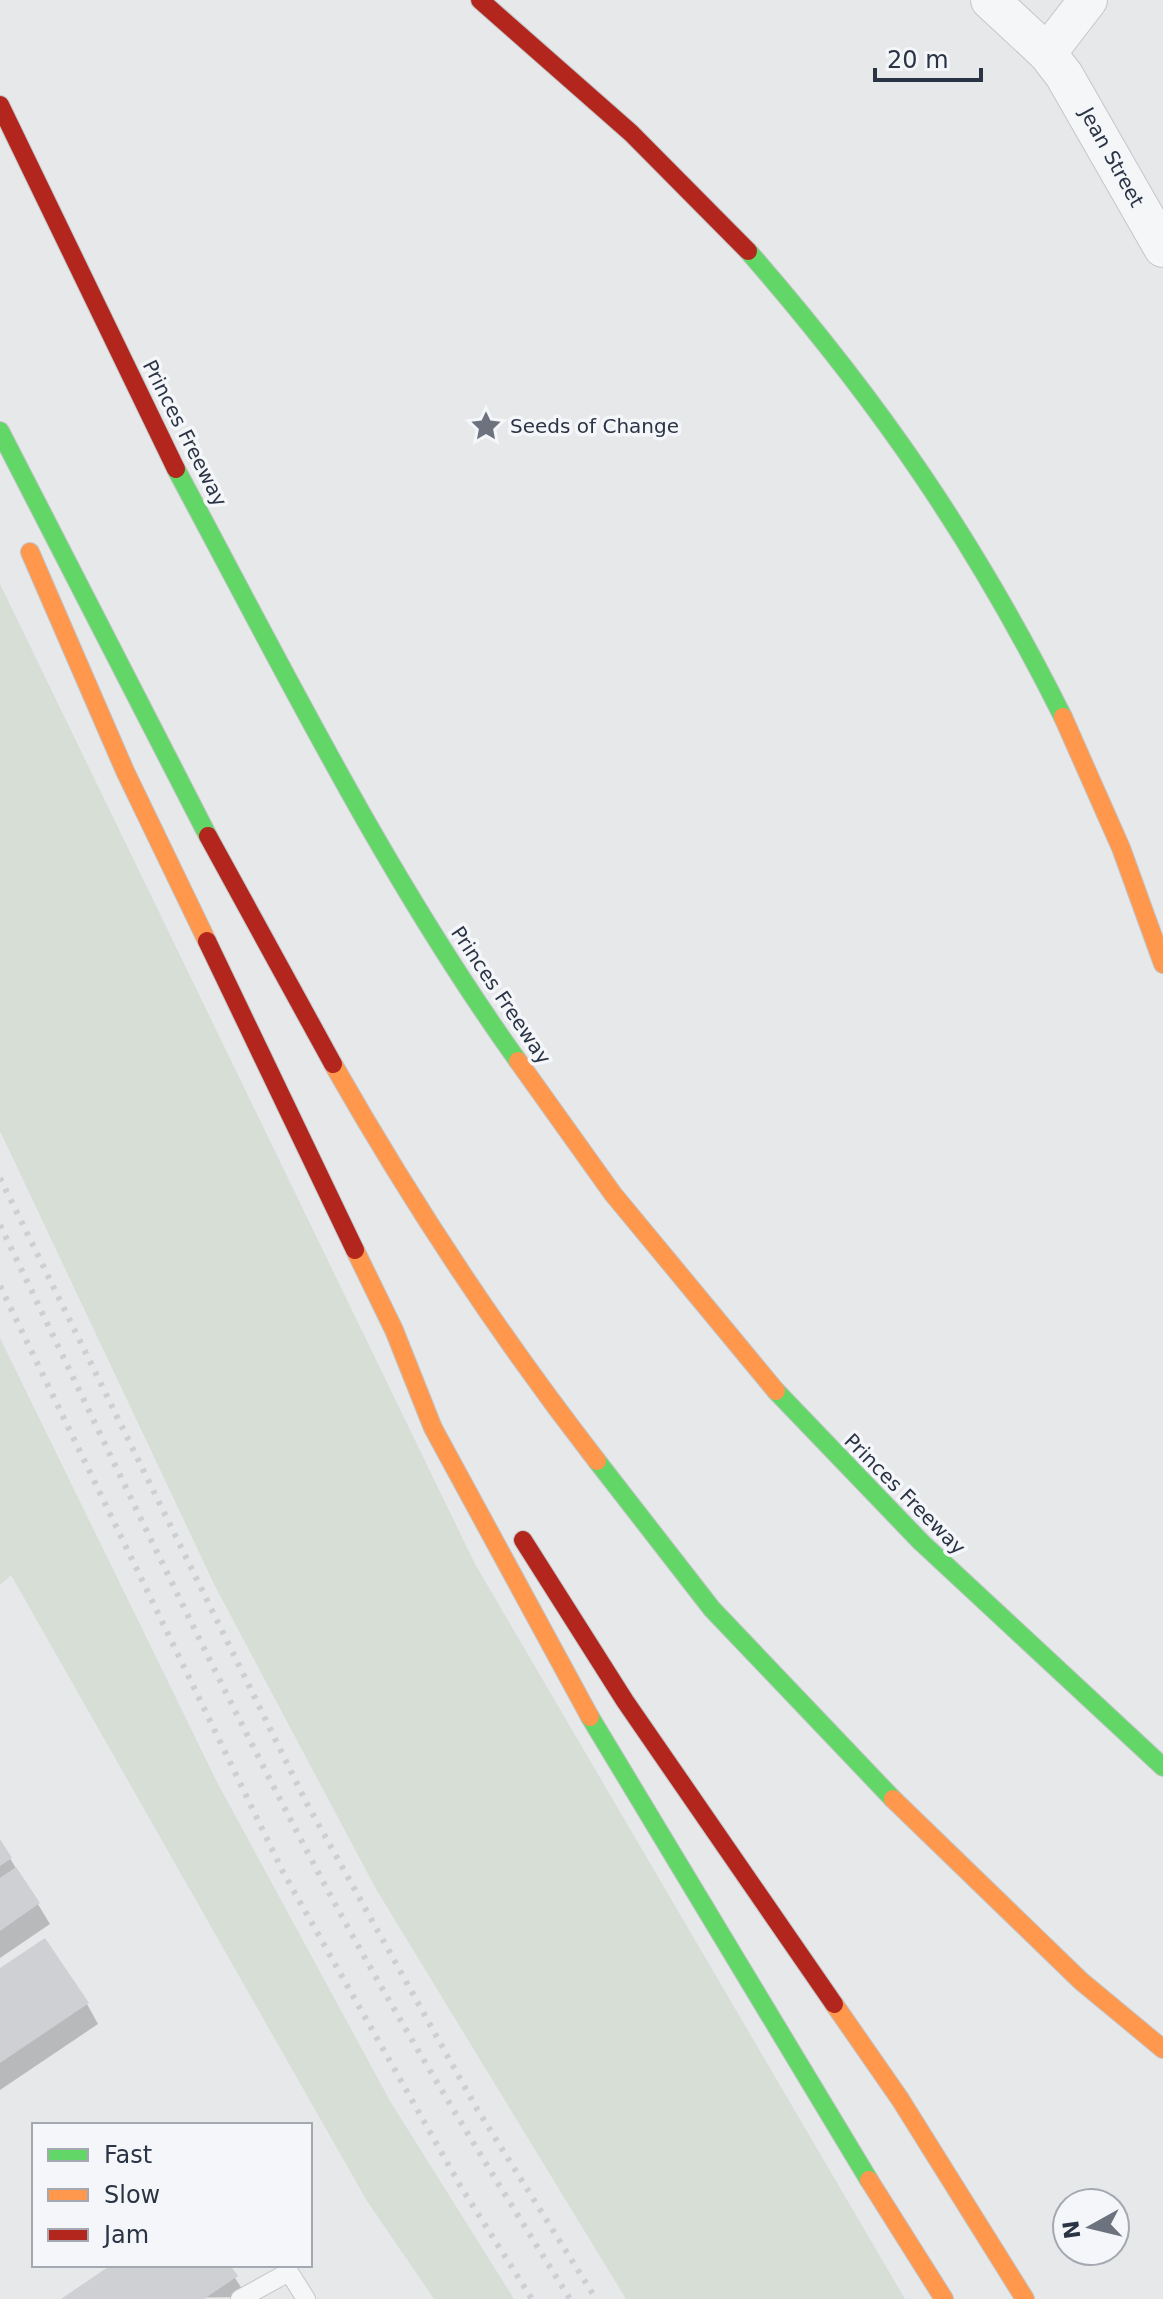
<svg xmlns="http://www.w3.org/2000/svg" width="1163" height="2299" viewBox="0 0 1163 2299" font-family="'DejaVu Sans',sans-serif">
	<rect width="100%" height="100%" fill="#e6e8ea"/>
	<g fill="#d6ded6">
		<polygon points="0,584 475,1564 905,2299 626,2299 376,1889 215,1586 0,1131"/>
		<polygon points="0,1338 217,1782 390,2101 514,2299 434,2299 367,2201 11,1575 0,1585"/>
	</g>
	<g fill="#0003">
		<polygon points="0,1842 50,1924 0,1958"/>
		<polygon points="0,1971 87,2004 98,2024 0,2090"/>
		<polygon points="114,2265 227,2265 247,2297 65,2299"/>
	</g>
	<g fill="#ced0d3">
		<polygon points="0,1839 12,1858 0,1866"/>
		<polygon points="16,1867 40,1903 0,1931 0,1878"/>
		<polygon points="45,1938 89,2003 0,2063 0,1968"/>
		<polygon points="111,2265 230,2265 238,2276 204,2299 61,2299"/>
	</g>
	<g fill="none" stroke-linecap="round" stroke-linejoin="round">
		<defs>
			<polyline id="lane" points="240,2299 289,2272 306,2299"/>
			<g id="street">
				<polyline points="990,0 1047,53 1064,75 1163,248"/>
				<polyline points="1047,53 1088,0"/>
			</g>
			<g id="fast">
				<path d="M748 251C878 400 974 539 1063 717"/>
				<polyline points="0,431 208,836"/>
				<path d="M176 469C284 670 385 875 518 1061"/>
				<polyline points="776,1391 921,1542 1163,1767"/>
				<polyline points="597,1461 712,1609 893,1799"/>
				<polyline points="590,1717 869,2180"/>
			</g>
			<g id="slow">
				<polyline points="30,552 125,771 207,941"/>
				<polyline points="1063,717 1121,848 1163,964"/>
				<polyline points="518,1061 613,1194 776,1391"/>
				<path d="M333 1064C412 1203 500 1336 597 1461"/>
				<polyline points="355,1250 394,1330 433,1428 590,1717"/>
				<polyline points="893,1799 1081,1981 1163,2049"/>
				<polyline points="834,2004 900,2099 1025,2299"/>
				<polyline points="869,2180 944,2299"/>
			</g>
			<g id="jam">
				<polyline points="480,0 631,133 748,251"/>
				<polyline points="0,105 176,469"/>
				<polyline points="208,836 333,1064"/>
				<polyline points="207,941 355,1250"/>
				<polyline points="523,1540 625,1701 834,2004"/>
			</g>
		</defs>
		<use href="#lane" stroke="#c4c6c8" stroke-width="20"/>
		<use href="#street" stroke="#c4c6c8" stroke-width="40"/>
		<use href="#fast" stroke="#c2c5c8" stroke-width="20"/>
		<use href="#slow" stroke="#c2c5c8" stroke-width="20"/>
		<use href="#jam" stroke="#c2c5c8" stroke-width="20"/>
		<use href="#lane" stroke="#f5f6f7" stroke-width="18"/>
		<use href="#street" stroke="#f5f6f7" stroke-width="38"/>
		<use href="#fast" stroke="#63d668" stroke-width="18"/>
		<use href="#slow" stroke="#ff974d" stroke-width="18"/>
		<use href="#jam" stroke="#b3261e" stroke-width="18"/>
		<g stroke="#cecfd2" stroke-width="6" stroke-dasharray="4 8" stroke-linecap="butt">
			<polyline points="0,1178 306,1802 477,2109 596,2299"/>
			<path d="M0 1225C107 1447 211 1671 327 1889 402 2028 486 2165 570 2299"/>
			<polyline points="0,1286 283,1872 461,2187 532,2299"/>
		</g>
	</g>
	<defs>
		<symbol id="sight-bare" viewBox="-9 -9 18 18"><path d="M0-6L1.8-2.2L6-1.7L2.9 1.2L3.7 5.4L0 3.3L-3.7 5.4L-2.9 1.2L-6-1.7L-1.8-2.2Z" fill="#6c737f" stroke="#f4f6f9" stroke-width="2.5" paint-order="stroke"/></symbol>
	</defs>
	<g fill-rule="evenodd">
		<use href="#sight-bare" x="464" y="404" width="44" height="44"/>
	</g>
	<g text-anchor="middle" stroke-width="7" stroke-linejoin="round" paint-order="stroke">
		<g font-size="20" fill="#2b3445" stroke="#f4f6f9">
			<text transform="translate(1112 157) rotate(61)" y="7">Jean Street</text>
			<text transform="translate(185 433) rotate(63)" y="7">Princes Freeway</text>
			<text transform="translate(501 995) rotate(56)" y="7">Princes Freeway</text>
			<text transform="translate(905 1494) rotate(45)" y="7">Princes Freeway</text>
		</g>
		<g font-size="20" fill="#2b3445" stroke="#f4f6f9" text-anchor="start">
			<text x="510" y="433">Seeds of Change</text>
		</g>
	</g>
	<rect x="32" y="2123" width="280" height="144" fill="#f4f6f9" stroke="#a4a8b1" stroke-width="2"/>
	<rect x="48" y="2149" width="40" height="12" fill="#63d668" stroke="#a4a8b1" stroke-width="2"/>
	<text x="104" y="2163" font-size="24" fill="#2b3445">Fast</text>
	<rect x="48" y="2189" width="40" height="12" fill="#ff974d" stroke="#a4a8b1" stroke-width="2"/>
	<text x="104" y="2203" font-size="24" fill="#2b3445">Slow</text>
	<rect x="48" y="2229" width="40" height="12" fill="#b3261e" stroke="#a4a8b1" stroke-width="2"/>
	<text x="104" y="2243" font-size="24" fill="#2b3445">Jam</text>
	<g transform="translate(1091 2227) rotate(262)"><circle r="38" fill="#f4f6f9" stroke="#a4a8b1" stroke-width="2"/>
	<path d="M0-6L14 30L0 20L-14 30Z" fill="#6c737f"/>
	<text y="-12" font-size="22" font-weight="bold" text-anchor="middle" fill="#2b3445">N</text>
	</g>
	<path d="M875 68v12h106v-12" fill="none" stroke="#2b3445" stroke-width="4"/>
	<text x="887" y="68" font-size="24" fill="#2b3445" stroke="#f4f6f9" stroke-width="6" paint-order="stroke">20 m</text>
</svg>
